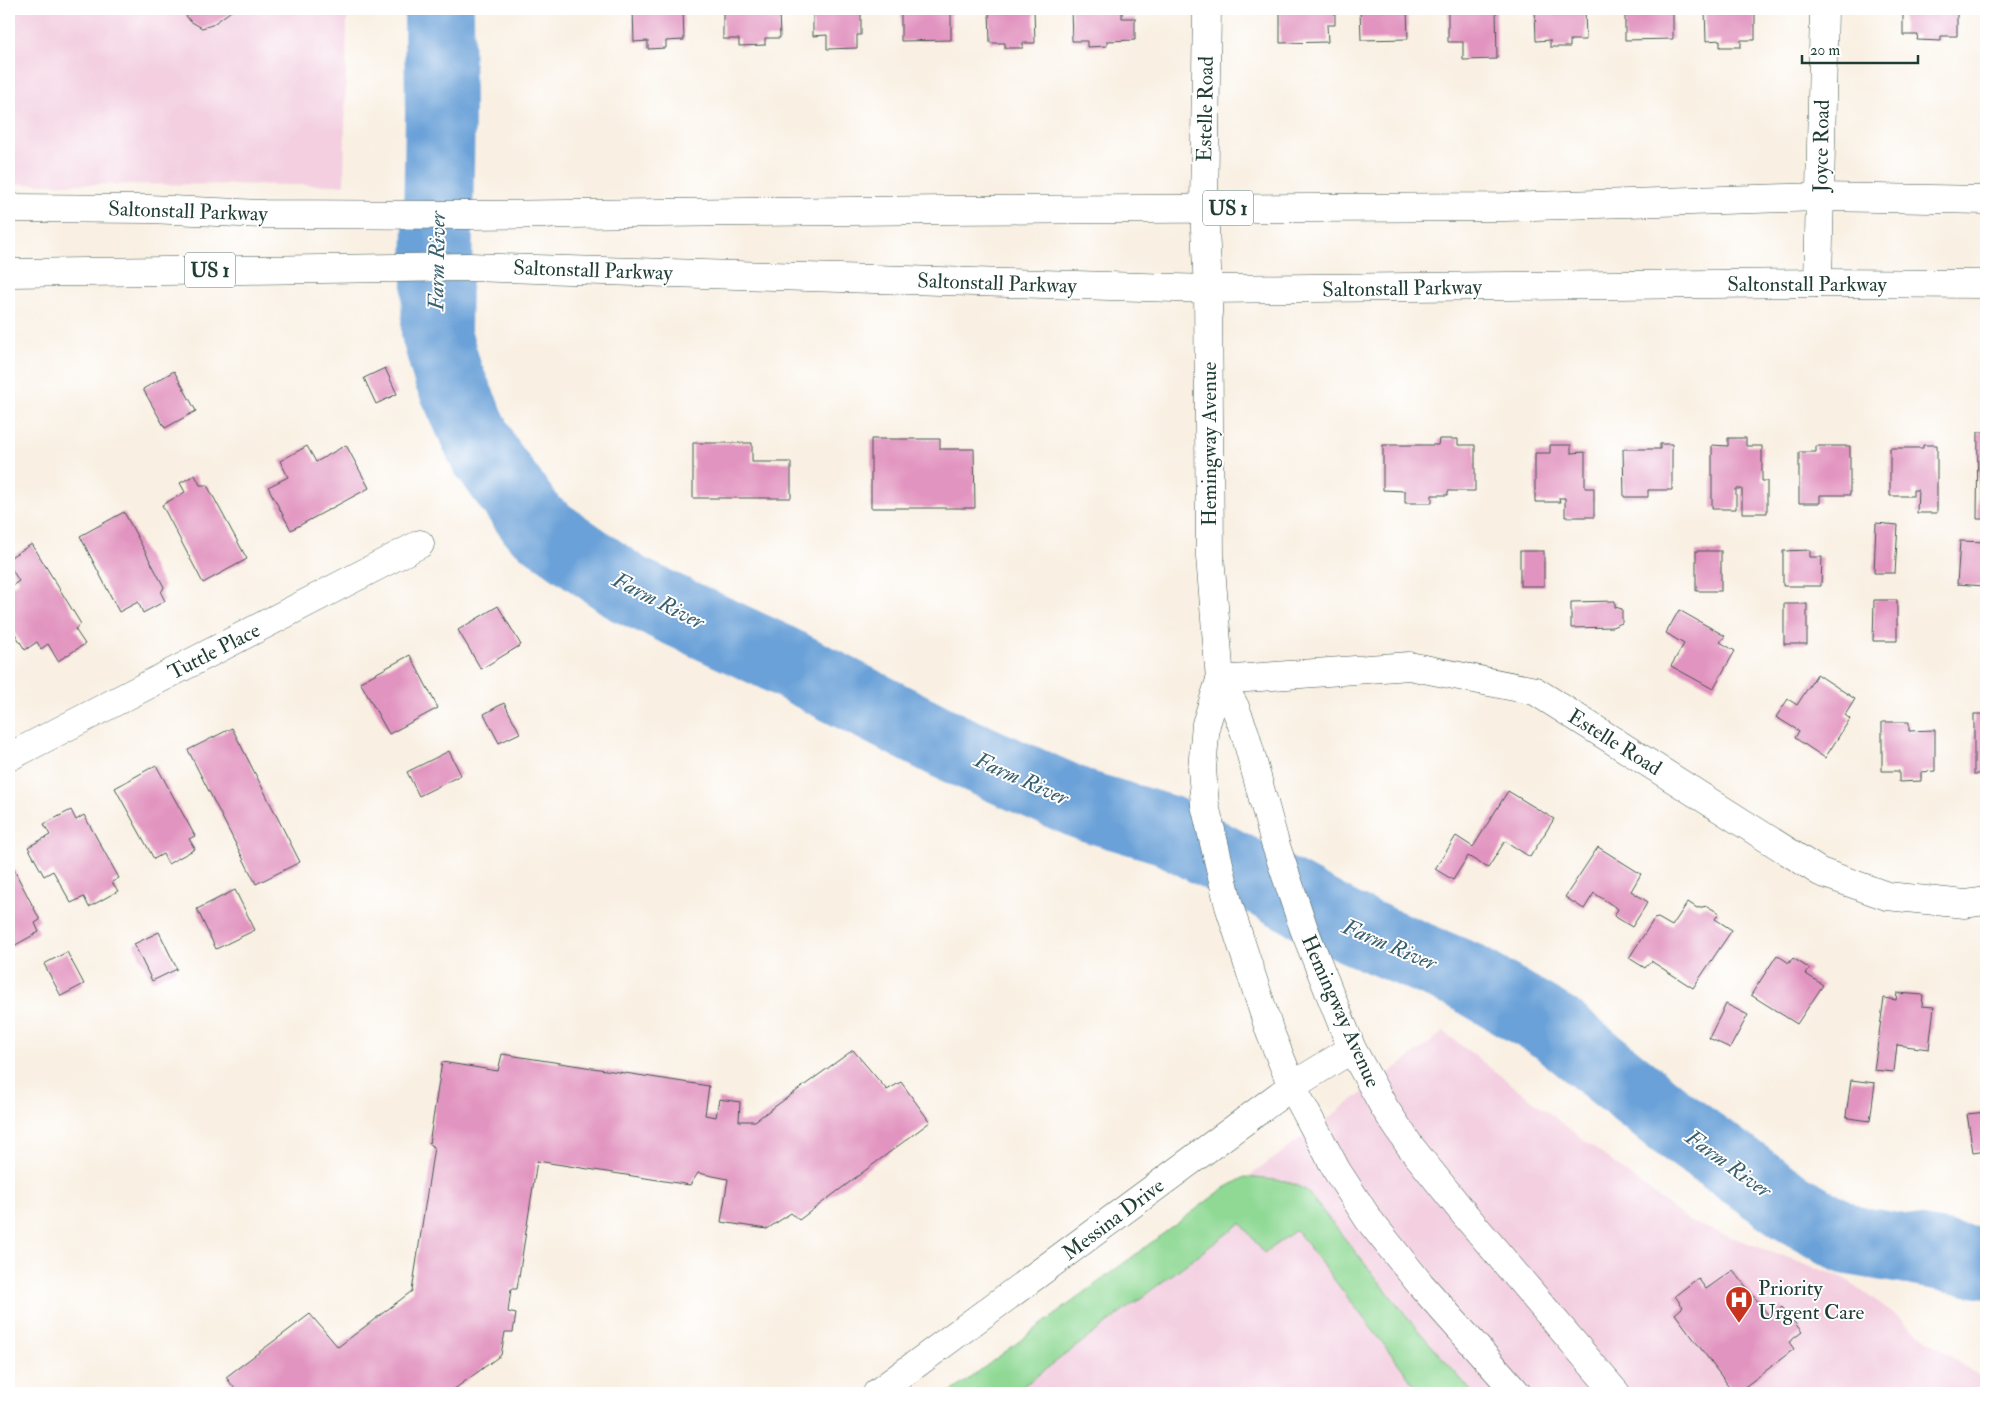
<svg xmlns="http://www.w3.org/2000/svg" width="1995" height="1402" viewBox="0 0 1995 1402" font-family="'IM FELL Double Pica',serif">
	<rect width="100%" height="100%" fill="#fff"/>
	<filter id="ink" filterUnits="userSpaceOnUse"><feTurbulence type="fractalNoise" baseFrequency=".02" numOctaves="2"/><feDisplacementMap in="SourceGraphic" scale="10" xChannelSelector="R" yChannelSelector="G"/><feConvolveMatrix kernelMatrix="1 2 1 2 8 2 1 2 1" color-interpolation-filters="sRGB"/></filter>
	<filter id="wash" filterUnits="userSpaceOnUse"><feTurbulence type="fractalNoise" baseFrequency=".0096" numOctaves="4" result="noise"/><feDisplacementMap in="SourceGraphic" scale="20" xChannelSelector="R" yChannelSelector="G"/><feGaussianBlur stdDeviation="1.12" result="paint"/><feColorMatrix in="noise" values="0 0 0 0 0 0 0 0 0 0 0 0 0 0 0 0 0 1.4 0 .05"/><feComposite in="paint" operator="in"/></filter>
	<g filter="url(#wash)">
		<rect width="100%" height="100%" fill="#f9f0e3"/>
		<g fill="#f3cfe0">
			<polygon points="9,9 349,9 347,17 344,185 9,184"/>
			<polygon points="1444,1032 1690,1222 1844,1278 1986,1382 1986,1393 958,1393"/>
		</g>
		<polygon fill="#90d995" stroke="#588b64" points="1245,1177 1286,1181 1306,1190 1417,1329 1473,1393 1421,1393 1296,1230 1264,1253 1241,1223 1014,1393 950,1393 1223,1189"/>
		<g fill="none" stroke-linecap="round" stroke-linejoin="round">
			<polyline stroke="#6aa1d8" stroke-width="70" points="439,9 440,114 436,333 448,375 484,454 534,523 628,589 773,656 949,746 1083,805 1167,830 1348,927 1465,976 1555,1028 1674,1124 1791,1207 1849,1240 1986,1263"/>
		</g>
		<g id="blocks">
			<g fill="#e294c0">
				<polygon points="181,9 234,9 212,25 202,28 190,21"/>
				<polygon points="633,9 683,9 684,40 666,41 666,48 648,49 648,41 634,42"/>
				<polygon points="723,9 779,9 780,38 765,38 765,45 739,46 739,39 723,39"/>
				<polygon points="813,9 861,9 861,35 857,35 857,48 827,49 827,35 813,36"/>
				<polygon points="901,9 951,9 951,40 901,41"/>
				<polygon points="989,9 1034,9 1035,43 1023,43 1023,48 1005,48 1005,43 990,43"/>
				<polygon points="1071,9 1122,9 1122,18 1135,18 1135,40 1107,41 1107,46 1087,47 1087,41 1072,41"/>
				<polygon points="1280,9 1335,9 1335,25 1327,25 1328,42 1280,43"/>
				<polygon points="1360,9 1407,9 1408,39 1361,40"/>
				<polygon points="1448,9 1496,9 1497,59 1463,60 1463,42 1448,42"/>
				<polygon points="1535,9 1585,9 1586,40 1570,40 1570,47 1550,47 1550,40 1536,41"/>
				<polygon points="1625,9 1673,9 1673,39 1625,40"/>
				<polygon points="1705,9 1755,9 1755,40 1741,40 1741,47 1720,47 1720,40 1706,41"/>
				<polygon points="1903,9 1957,9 1957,36 1941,36 1941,41 1917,40 1918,35 1903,35"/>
				<polygon points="385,368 397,394 376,404 364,378"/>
				<polygon points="174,371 196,411 165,428 143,389"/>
				<polygon points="1978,432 1986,432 1986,519 1977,519"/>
				<polygon points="1728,438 1746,438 1746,446 1762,446 1762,481 1767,481 1767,513 1742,513 1742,489 1736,489 1736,509 1712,509 1712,445 1728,446"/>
				<polygon points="871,439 940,439 940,449 974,449 975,508 871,508"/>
				<polygon points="1439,439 1458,439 1458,445 1475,445 1475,491 1448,491 1448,495 1432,495 1432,503 1405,503 1405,491 1383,490 1383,445 1438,445"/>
				<polygon points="693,443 752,443 752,462 791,462 791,498 693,498"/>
				<polygon points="1660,444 1672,444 1672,490 1648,490 1648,497 1624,497 1623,449 1660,449"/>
				<polygon points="346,445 369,488 291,530 268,487 288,477 280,461 307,446 316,462"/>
				<polygon points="1550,445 1571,445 1571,453 1585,452 1585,488 1594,488 1594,517 1565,517 1565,498 1559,498 1560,502 1535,502 1535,453 1550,453"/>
				<polygon points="1923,445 1937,445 1937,513 1917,513 1918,490 1913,490 1913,496 1890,496 1890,448 1923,448"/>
				<polygon points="1816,446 1850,446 1850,495 1820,495 1820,503 1799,503 1799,452 1816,452"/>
				<polygon points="195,475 200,485 207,485 247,559 203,583 162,505 185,492 180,483"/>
				<polygon points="124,512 164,587 161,593 165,601 143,613 138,602 119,612 80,536"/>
				<polygon points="1876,523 1898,525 1895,573 1874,573"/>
				<polygon points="1960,541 1986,542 1984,586 1957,584"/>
				<polygon points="32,544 81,624 75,629 85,644 58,661 48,644 41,649 37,642 25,650 9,624 9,604 13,601 9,595 9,588 19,581 9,565 9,558"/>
				<polygon points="1810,550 1810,557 1822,557 1821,586 1783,586 1783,551"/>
				<rect x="1520" y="551" width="24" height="35"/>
				<rect x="1696" y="551" width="25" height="40"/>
				<polygon points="1874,600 1897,600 1897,641 1873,641"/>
				<polygon points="1615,601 1615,607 1622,609 1622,623 1612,627 1571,628 1571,602"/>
				<rect x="1784" y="604" width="23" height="40"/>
				<polygon points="498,606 521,645 481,669 458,630"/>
				<polygon points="1679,610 1725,636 1720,642 1735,651 1713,689 1671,666 1684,644 1666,633"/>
				<polygon points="410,655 438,708 389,734 360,682"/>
				<polygon points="1817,674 1855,699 1845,715 1850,719 1825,758 1795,738 1799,731 1776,717 1788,699 1797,705"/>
				<polygon points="504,703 520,733 499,743 484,714"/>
				<rect x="1974" y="714" width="12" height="60"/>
				<polygon points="1882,722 1909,722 1909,731 1935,730 1935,771 1921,772 1921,781 1899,782 1899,771 1882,771"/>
				<polygon points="232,728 300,862 256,884 188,750"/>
				<polygon points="449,751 461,775 419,796 407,772"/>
				<polygon points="156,765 195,836 189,839 195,849 168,864 163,854 154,859 115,788"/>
				<polygon points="1508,791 1554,819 1530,857 1505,841 1488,868 1468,856 1453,880 1435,869 1456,836 1473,847"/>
				<polygon points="71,810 76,820 84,815 119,878 112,882 118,891 89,907 84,897 71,903 53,871 44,876 28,847 50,835 44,824"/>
				<polygon points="1598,847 1641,874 1631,891 1648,902 1632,927 1614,916 1618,909 1594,893 1584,909 1565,897"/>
				<polygon points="9,860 40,920 35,923 39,932 10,948 9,945"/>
				<polygon points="235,890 255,930 216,949 197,909"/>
				<polygon points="1688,902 1697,908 1707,906 1719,913 1715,919 1732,930 1693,988 1651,961 1645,968 1629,958 1654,919 1658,918 1672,926"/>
				<polygon points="159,932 177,969 152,981 134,944"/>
				<polygon points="67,952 84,984 61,996 44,964"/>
				<polygon points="1777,955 1789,963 1793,958 1810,969 1806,974 1823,985 1797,1024 1751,995"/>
				<polygon points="1897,993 1923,995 1922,1006 1934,1007 1929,1049 1897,1045 1894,1072 1874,1070 1884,998 1896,1000"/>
				<polygon points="1726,1004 1748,1015 1730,1048 1709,1038"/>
				<polygon points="853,1050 887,1090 901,1082 930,1122 799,1220 791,1213 767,1229 721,1222 728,1179 698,1173 690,1185 537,1161 517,1289 511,1289 508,1312 516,1314 513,1332 505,1332 501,1355 449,1393 238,1393 226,1377 310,1314 338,1347 412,1291 434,1147 429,1144 442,1062 498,1071 502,1054 709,1086 705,1115 716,1117 719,1099 740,1102 739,1121 755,1121"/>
				<polygon points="1851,1080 1875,1083 1870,1121 1849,1118 1846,1116"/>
				<polygon points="1986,1112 1986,1150 1973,1152 1967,1114"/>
				<polygon points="1733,1270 1770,1317 1782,1307 1802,1332 1789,1342 1794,1349 1737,1393 1734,1393 1675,1314 1683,1307 1675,1296 1698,1278 1706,1289"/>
			</g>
		</g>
	</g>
	<g filter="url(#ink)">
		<use href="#blocks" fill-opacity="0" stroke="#40584e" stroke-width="1"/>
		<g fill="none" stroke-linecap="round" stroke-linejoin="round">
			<defs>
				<g id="minor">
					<polyline points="1204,208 1207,9"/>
					<polyline points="1818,283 1824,9"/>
					<polyline points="1220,680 1409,666 1535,691 1820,872 1887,896 1965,904 1986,901"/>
					<polyline points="9,757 420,544"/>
				</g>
				<g id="major">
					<polyline points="9,208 149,209 264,214 469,215 947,210 1505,207 1821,197 1986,200"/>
					<polyline points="1204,208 1208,289 1210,556 1220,680 1206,724 1202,769 1205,805 1229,906 1270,1032 1292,1086 1337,1171 1369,1220 1421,1285 1517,1393"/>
					<polyline points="9,273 469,267 1208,289 1818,283 1986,284"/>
					<polyline points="1220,680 1235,707 1245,733 1275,843 1304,929 1352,1049 1384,1107 1410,1146 1466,1216 1616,1393"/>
					<polyline points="877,1393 1292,1086 1352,1049"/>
				</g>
			</defs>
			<use href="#minor" stroke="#40584e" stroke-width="29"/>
			<use href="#major" stroke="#40584e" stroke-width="29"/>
			<use href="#minor" stroke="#fff" stroke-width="28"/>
			<use href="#major" stroke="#fff" stroke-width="28"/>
		</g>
	</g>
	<defs>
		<symbol id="hospital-pin" viewBox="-11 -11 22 30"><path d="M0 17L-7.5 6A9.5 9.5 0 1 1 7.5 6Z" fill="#c8321e" stroke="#fff"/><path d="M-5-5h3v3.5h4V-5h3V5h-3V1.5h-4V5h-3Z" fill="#fff"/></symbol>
	</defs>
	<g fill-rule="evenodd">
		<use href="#hospital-pin" x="1723" y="1284" width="32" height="43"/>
	</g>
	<g text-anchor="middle" stroke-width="4" stroke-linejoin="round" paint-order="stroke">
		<g fill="#fff" stroke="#627771" stroke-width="1">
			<rect x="1203" y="190.5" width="50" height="35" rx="4"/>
			<rect x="185" y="252.5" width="50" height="35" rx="4"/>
		</g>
		<g font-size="20" font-weight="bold" fill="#1f3d34">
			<text x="1228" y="215">US 1</text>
			<text x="210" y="277">US 1</text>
		</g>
		<g font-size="21" fill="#1f3d34" stroke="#fff">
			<text transform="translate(1205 109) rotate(-89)" y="7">Estelle Road</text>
			<text transform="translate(1821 146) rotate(-89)" y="7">Joyce Road</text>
			<text transform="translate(188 211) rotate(2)" y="7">Saltonstall Parkway</text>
			<text transform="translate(593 270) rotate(2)" y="7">Saltonstall Parkway</text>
			<text transform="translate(997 283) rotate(2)" y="7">Saltonstall Parkway</text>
			<text x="1807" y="291">Saltonstall Parkway</text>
			<text transform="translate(1402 288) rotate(-1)" y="7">Saltonstall Parkway</text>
			<text transform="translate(1209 444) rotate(-90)" y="7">Hemingway Avenue</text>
			<text transform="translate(214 651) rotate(-27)" y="7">Tuttle Place</text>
			<text transform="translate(1615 742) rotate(32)" y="7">Estelle Road</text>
			<text transform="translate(1341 1011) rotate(66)" y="7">Hemingway Avenue</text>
			<text transform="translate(1113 1219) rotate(-37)" y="7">Messina Drive</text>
		</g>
		<g font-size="21" fill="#1f3d34" stroke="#fff" text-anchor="start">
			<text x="1758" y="1295">Priority<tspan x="1758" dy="24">Urgent Care</tspan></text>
		</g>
		<g font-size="22" font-style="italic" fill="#39606d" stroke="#fff">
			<text transform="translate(436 261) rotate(-89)" y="8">Farm River</text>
			<text transform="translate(659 600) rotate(27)" y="8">Farm River</text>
			<text transform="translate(1022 778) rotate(24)" y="8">Farm River</text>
			<text transform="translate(1390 944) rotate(23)" y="8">Farm River</text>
			<text transform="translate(1729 1163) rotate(36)" y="8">Farm River</text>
		</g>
	</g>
	<rect width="1995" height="1402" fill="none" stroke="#fff" stroke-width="30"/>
	<path d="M1802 55v8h116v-8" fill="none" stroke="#1f3d34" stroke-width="2.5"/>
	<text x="1810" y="55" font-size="15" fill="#1f3d34" stroke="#ffffff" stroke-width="4" paint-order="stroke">20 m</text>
</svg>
